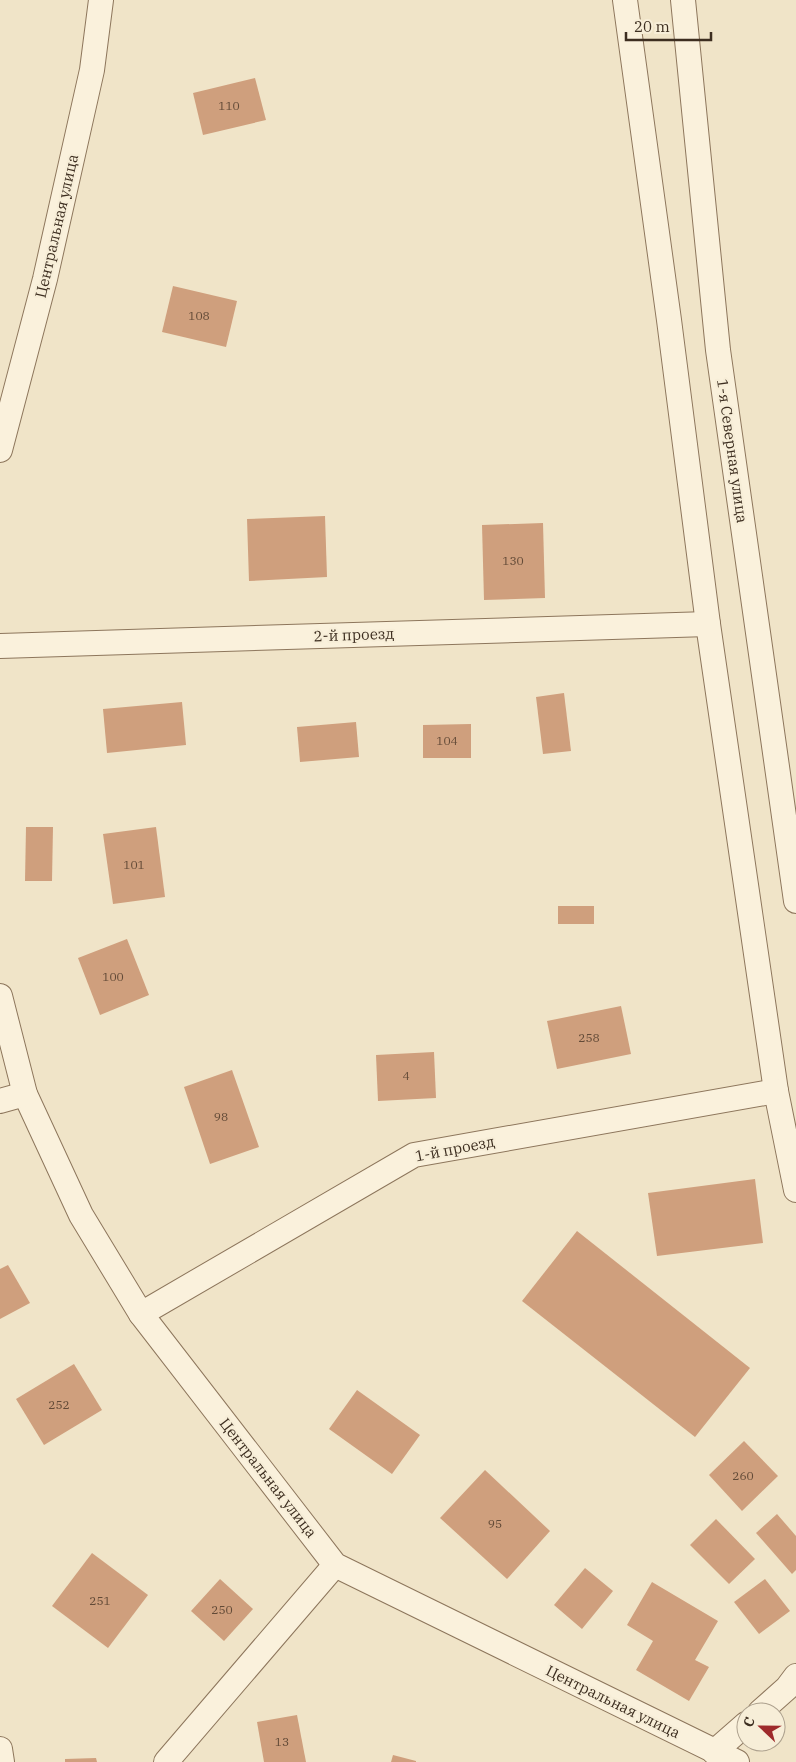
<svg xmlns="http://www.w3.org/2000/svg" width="796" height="1762" viewBox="0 0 796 1762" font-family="'IBM Plex Serif',serif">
	<rect width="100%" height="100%" fill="#f0e4c8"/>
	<g fill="#cf9f7d">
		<polygon points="255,78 266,120 203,135 193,93"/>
		<polygon points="173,286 237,301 226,347 162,332"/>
		<polygon points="325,516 327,577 249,581 247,519"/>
		<polygon points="543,523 545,598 484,600 482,525"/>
		<polygon points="564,693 571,751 543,754 536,697"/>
		<polygon points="182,702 186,745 107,753 103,709"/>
		<polygon points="356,722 359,757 300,762 297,727"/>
		<polygon points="471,724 471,758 423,758 423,725"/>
		<polygon points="26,827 53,827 52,881 25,881"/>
		<polygon points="156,827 165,897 113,904 103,834"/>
		<rect x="558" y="906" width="36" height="18"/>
		<polygon points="127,939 149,995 100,1015 78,958"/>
		<polygon points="621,1006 631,1054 557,1069 547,1021"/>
		<polygon points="434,1052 436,1098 378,1101 376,1055"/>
		<polygon points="232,1070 259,1147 210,1164 184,1087"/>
		<polygon points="755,1179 763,1243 657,1256 648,1193"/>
		<polygon points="577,1231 750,1368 695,1437 522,1301"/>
		<polygon points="8,1265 30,1303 0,1319 0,1269"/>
		<polygon points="74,1364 102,1410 44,1445 16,1399"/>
		<polygon points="357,1390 420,1435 392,1474 329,1429"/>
		<polygon points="744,1441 778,1476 742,1511 709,1475"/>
		<polygon points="485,1470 550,1531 507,1579 440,1518"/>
		<polygon points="777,1514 796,1536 796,1570 792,1574 756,1533"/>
		<polygon points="716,1519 755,1559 729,1584 690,1545"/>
		<polygon points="92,1553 148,1595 108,1648 52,1606"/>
		<polygon points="585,1568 613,1591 582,1629 554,1605"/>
		<polygon points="220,1579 253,1609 224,1641 191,1611"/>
		<polygon points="765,1579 790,1611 759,1634 734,1602"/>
		<polygon points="652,1582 718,1621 695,1660 709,1667 689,1701 636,1670 653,1641 627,1625"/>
		<polygon points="297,1715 306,1762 264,1762 257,1722"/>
		<polygon points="393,1755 416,1761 416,1762 391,1762"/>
		<polygon points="96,1758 97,1762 65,1762 65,1759"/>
	</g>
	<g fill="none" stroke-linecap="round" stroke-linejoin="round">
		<defs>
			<g id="street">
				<polyline points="625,0 669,320 708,624 776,1091 796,1190"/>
				<polyline points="683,0 718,350 796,901"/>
				<polyline points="0,450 45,279 92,70 101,0"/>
				<polyline points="0,646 708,624"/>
				<polyline points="0,996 25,1094 81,1215 141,1314 335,1565 737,1762"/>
				<polyline points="0,1101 25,1094"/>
				<polyline points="141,1314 414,1155 776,1091"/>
				<polyline points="760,1712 787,1688 796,1676"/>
				<polyline points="0,1749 2,1762"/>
				<polyline points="714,1752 746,1724"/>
				<polyline points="166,1762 335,1565"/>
			</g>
		</defs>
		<use href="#street" stroke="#8d765c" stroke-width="26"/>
		<use href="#street" stroke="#faf1dc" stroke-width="24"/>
	</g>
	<g text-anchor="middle" stroke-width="4.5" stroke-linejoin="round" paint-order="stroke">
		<g font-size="12" fill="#624a37">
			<text x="229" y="110">110</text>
			<text x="199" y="320">108</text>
			<text x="513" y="565">130</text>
			<text x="447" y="745">104</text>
			<text x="134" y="869">101</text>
			<text x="113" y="981">100</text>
			<text x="589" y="1042">258</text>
			<text x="406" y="1080">4</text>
			<text x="221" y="1121">98</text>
			<text x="59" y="1409">252</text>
			<text x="743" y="1480">260</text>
			<text x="495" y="1528">95</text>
			<text x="100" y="1605">251</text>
			<text x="222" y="1614">250</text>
			<text x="282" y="1746">13</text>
		</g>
		<g font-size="15" fill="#3d2e20" stroke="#f7eed8">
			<text transform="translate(57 226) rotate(-77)" y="5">Центральная улица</text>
			<text transform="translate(732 451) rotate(82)" y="5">1-я Северная улица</text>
			<text transform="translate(354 635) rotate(-2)" y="5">2-й проезд</text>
			<text transform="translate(455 1149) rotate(-11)" y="5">1-й проезд</text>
			<text transform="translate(268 1478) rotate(52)" y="5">Центральная улица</text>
			<text transform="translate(613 1702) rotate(26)" y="5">Центральная улица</text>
		</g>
	</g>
	<g transform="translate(761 1727) rotate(292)"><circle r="24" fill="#f7eed8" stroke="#ada18e"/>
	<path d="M0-4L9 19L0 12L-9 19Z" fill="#9e2a2b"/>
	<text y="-8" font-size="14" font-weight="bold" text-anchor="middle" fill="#3d2e20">С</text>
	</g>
	<path d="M626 32v8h85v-8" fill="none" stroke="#3d2e20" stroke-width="2.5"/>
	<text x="634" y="32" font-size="15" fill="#3d2e20" stroke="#f7eed8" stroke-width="4" paint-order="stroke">20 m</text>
</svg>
